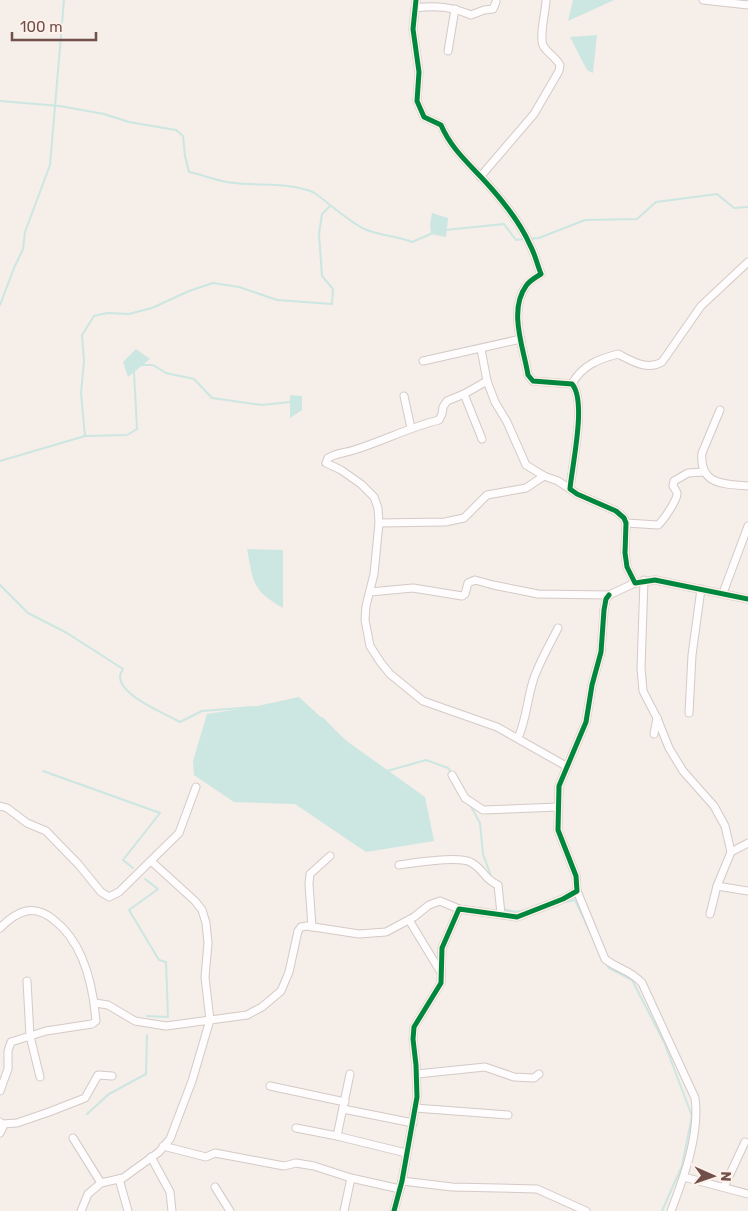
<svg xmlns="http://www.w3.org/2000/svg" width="748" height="1211" viewBox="0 0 748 1211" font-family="Rubik,sans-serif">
	<rect width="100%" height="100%" fill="#f5eee9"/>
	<g fill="#cce6e2">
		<polygon points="573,0 614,0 568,21"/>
		<polygon points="597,35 593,73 587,70 570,37"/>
		<polygon points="432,213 448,218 446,237 431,234 430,224"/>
		<polygon points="136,349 150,359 128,377 123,362"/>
		<polygon points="290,395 302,396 302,410 290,418"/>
		<path d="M247 549 283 550V608C251 589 254 583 247 549Z"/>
		<polygon points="299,697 348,742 425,797 434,841 366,852 295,804 234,802 194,775 193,761 207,714 253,707"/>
	</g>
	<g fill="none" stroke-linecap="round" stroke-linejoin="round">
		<g stroke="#cce6e2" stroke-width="2">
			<path d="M0 101 60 106 104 114 129 122 176 130 183 136 185 156 189 172C204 175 219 182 235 183 261 186 288 182 313 192 328 202 351 224 367 230 382 236 398 236 412 242L433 233"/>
			<polyline points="445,230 504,224 516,240 524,239"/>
			<polyline points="529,239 539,238 585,220 637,219 656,202 717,194 734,208 748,207"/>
			<polyline points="0,305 14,268 23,249 25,232 50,165 64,0"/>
			<polyline points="142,365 153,365 166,373 194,379 212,398 262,405 290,402"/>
			<polyline points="85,436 127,435 137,429 134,372"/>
			<polyline points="0,461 85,436 81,393 84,361 82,335 94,316 107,313 129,314 152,308 189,291 213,283 239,287 277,300 332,304 333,289 322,276 319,234 322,214 330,206"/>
			<path d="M0 585 28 613 67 633 123 669C106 691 167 714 180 722L202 711 254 707"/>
			<polyline points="322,718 333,729"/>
			<polyline points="43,771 160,813 123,860 133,868"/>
			<polyline points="387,771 426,760 448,768 452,773"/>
			<polyline points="469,803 480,823 483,854 492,879"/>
			<polyline points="145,879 158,889 129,910 159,960 166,962 168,1017 147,1016"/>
			<polyline points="566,902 575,900 590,932"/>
			<polyline points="502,909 517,912 525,910"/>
			<polyline points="606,963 609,968 632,980 664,1042 692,1116 682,1166 662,1211"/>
			<polyline points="87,1114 109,1094 146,1074 147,1035"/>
		</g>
		<defs>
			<g id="minor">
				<path d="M416 0 413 29 419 72 417 101 424 117 441 125C452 151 473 167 491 188 506 205 521 224 530 245 535 254 537 264 541 274 536 277 529 281 526 286 508 311 524 349 528 375L533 381 572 384C587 401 572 465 570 489L577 494 616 511 624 518 626 523 625 553 627 567 635 583 655 580 748 599"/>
				<polyline points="703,0 748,5"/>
				<path d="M415 8C436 5 452 7 471 15L484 10 493 9 496 2"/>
				<polyline points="448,51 455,9"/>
				<path d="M480 177 534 114 559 71 560 65C556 58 549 54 544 47 538 39 546 11 546 0"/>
				<polyline points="481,349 487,381 495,402 507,422 526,465 544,476 558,481 570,489"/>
				<polyline points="423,361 521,339"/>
				<path d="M487 381 464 394 447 401 443 407 442 414 439 420C410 427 383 441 354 450 345 453 336 453 328 458L326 463 341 470 361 484 374 497 378 508 379 523 374 574 366 606 365 620 370 646 381 663 390 674 423 701 497 727 566 766"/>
				<path d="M572 384C582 365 599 359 618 354 632 361 647 371 662 362L701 306 748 262"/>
				<polyline points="464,394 482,439"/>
				<polyline points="404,396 411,428"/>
				<path d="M720 410 702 453C699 485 724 484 748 486"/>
				<polyline points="379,523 445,522 464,518 487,495 526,488 544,476"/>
				<path d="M626 523 658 525C663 521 678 499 677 493 676 490 674 488 673 486L674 481 688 473 704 472"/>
				<polyline points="644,580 641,668 643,691 657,718 669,748 683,771 714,806 725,826 731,852 717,886 710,914"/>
				<polyline points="370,592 413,588 462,596 465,594 468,583 475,580 493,585 538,594 609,595 635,583"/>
				<polyline points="723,593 748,526"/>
				<polyline points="689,713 692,655 701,589"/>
				<polyline points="654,734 657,718"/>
				<path d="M518 738C527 718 527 698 534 678 540 661 550 644 558 628"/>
				<polyline points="452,775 465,798 483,810 559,807"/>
				<polyline points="0,806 7,808 27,823 46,831 79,865 101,892 109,897 119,892 179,833 196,787"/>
				<polyline points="731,852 748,843"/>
				<path d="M399 865C413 863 461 855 472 863 484 870 484 879 498 885L501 914"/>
				<polyline points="717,886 748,891"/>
				<path d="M577 891 605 959C619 970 629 969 642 983L695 1098C700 1134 684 1177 671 1211"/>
				<polyline points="409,920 440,971"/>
				<polyline points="312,927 309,884 310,874 330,856"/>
				<path d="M0 928C17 911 33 903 54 920 84 943 93 985 96 1021L92 1024 46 1031 11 1042 8 1051V1069L0 1091"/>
				<polyline points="27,981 30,1036 40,1077"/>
				<polyline points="95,1003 108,1005 135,1021 166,1026 247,1015 262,1007 281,991 289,972 298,931 301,927 307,926 359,934 386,932 414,917 429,905 440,901 459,909"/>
				<polyline points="417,1074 485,1067 514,1077 534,1078 539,1074"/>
				<polyline points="270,1086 345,1102"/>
				<polyline points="415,1108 508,1115"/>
				<polyline points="343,1109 413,1123"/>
				<polyline points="2,1124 17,1123 49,1112 85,1098 98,1075 112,1076"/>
				<polyline points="296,1128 337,1136 406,1153"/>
				<polyline points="0,1133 3,1127 0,1122"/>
				<polyline points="337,1136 350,1074"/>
				<polyline points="73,1138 101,1183"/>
				<polyline points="163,1146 206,1157 215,1153 284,1166 296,1163 314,1166 351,1178"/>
				<polyline points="151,1157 170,1192 172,1211"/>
				<polyline points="684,1177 748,1194"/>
				<polyline points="119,1179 128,1211"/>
				<polyline points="402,1181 452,1187 537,1189 586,1211"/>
				<polyline points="215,1187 230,1211"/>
				<polyline points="724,1187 745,1142"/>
				<polyline points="81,1211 88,1194 101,1183 123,1178 159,1152 170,1139 192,1081 210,1020 205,977 208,943 206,923 202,910 195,901 151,861"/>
				<polyline points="344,1211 351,1178 400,1189"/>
				<polyline points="394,1211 402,1181 417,1097 416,1065 413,1039 414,1027 441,983 442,948 459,909 517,917 563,899 577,891 576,876 558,830 559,786 586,722 592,685 601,652 604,610 606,599 609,595"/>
			</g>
		</defs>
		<use href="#minor" stroke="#d4cac7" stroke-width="9"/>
		<use href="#minor" stroke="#fefcfc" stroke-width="7"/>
		<defs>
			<g id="cycleway">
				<path d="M416 0 413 29 419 72 417 101 424 117 441 125C452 151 473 167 491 188 506 205 521 224 530 245 535 254 537 264 541 274 536 277 529 281 526 286 508 311 524 349 528 375L533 381 572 384C587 401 572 465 570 489L577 494 616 511 624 518 626 523 625 553 627 567 635 583 655 580 748 599"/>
				<polyline points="394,1211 402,1181 417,1097 416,1065 413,1039 414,1027 441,983 442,948 459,909 517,917 563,899 577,891 576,876 558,830 559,786 586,722 592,685 601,652 604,610 606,599 609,595"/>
			</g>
		</defs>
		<use href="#cycleway" stroke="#fef1ea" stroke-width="8"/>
		<use href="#cycleway" stroke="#00873e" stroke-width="5"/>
	</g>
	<g transform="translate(713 1176) rotate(92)" stroke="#fef1ea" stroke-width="4" paint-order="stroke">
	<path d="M0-4L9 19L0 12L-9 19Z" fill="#71504c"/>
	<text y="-8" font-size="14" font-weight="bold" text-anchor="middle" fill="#71504c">N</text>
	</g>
	<path d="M12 32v8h84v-8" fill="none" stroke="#71504c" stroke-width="2.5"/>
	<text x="20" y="32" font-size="15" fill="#71504c" stroke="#fef1ea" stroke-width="4" paint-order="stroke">100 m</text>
</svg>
